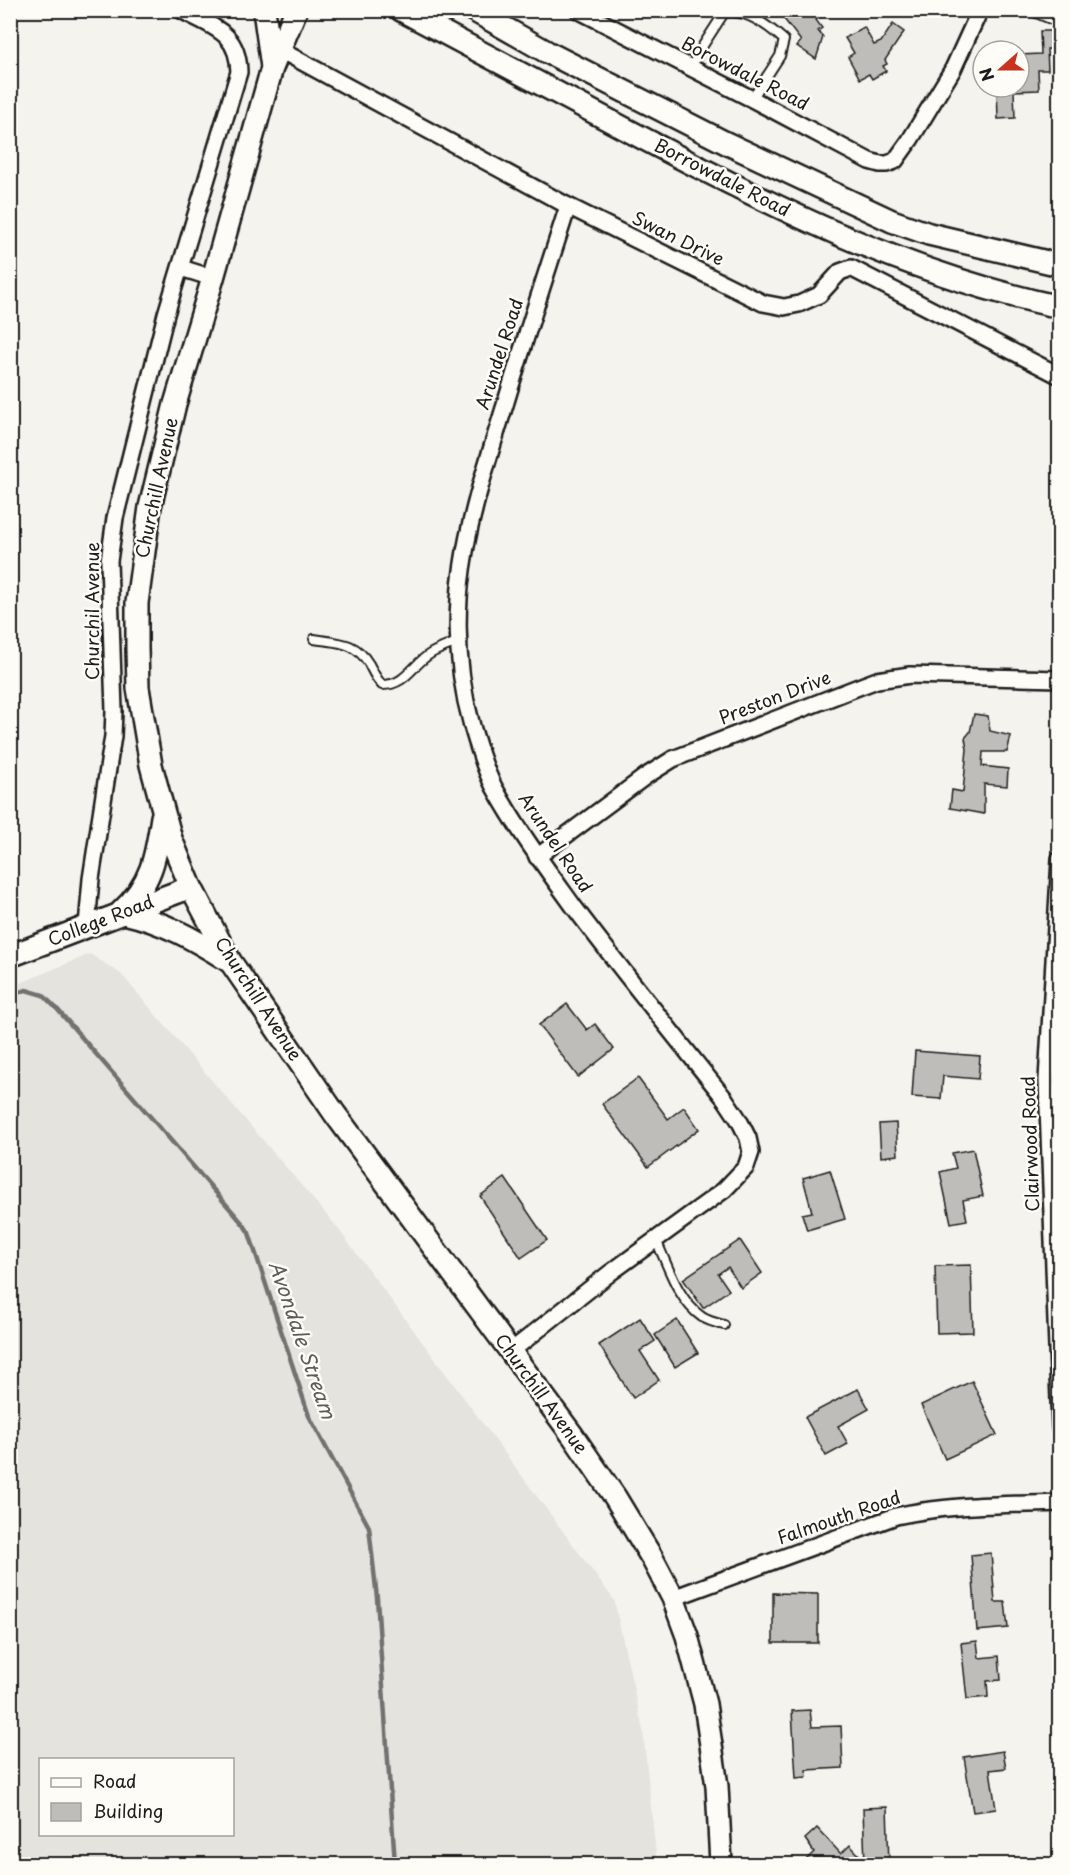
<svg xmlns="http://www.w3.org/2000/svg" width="1070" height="1875" viewBox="0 0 1070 1875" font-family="'Playpen Sans',sans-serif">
	<rect width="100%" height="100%" fill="#f4f3ee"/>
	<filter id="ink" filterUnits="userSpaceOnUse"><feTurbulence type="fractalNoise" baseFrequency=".0167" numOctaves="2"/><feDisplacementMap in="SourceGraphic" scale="12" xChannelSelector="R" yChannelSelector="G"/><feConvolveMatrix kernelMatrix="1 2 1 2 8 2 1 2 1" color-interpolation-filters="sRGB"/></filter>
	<g filter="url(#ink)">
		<path fill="#e4e3de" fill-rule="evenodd" d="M90 954 121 974 336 1226 614 1600 643 1731 657 1864H11V987ZM40 1760H232V1834H40Z"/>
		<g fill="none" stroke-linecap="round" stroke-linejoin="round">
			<polyline stroke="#72716f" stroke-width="4.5" points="10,996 26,990 43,995 58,1010 244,1225 249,1233 309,1416 369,1527 377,1598 395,1864"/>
		</g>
		<g fill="#bebdba" stroke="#1c1c1c" stroke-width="1.5">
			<polygon points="777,10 815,10 820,17 816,20 822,28 818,31 823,37 816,59 797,46 801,41"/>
			<polygon points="893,24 904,32 885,60 887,64 883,66 886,71 872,79 869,74 860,79 848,57 854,53 845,38 864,27 874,45 881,42"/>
			<polygon points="1040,31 1055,31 1056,49 1047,49 1048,70 1038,70 1039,90 1014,91 1015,118 998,119 997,87 1019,87 1019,55 1041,54"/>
			<polygon points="974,714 988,716 990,731 1011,736 1007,752 983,752 982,766 1008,769 1007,786 984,784 984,814 950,808 952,790 963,792 967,749 965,738 970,732"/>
			<polygon points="567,1004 587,1030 595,1024 614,1049 578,1077 539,1025"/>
			<polygon points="915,1051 980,1056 978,1079 943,1076 941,1099 912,1097"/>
			<polygon points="638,1078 668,1119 684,1107 699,1129 648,1167 602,1104"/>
			<polygon points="896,1123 898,1155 881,1157 879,1124"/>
			<polygon points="973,1149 983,1196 963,1200 967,1220 951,1223 940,1172 956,1168 952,1153"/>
			<polygon points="830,1170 845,1219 807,1230 802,1214 812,1212 803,1178"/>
			<polygon points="505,1178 547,1240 521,1258 480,1196"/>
			<polygon points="740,1240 762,1273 741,1288 728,1267 718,1274 729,1290 703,1308 683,1279"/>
			<polygon points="971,1265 973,1332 937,1333 935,1266"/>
			<polygon points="640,1318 655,1341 640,1351 659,1380 633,1398 599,1345"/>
			<polygon points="677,1320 698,1353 675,1367 655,1335"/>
			<polygon points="972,1381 997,1435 945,1459 921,1405"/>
			<polygon points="858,1389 869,1409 838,1426 848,1444 826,1456 805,1417"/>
			<polygon points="991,1553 995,1602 1005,1602 1008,1628 977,1631 971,1555"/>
			<polygon points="773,1593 818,1594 818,1643 773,1643"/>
			<polygon points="977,1641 979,1658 999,1656 1001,1680 987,1681 988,1697 967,1699 961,1643"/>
			<polygon points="810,1710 812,1727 841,1726 843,1768 806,1770 807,1777 796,1778 792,1711"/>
			<polygon points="1003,1751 1006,1768 990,1770 996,1809 973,1812 964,1757"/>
			<polygon points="887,1807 889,1864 865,1864 863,1808"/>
			<polygon points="817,1828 841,1854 850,1845 860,1856 853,1864 834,1864 830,1862 828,1864 802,1864 814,1852 805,1839"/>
		</g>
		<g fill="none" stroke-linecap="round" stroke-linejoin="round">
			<defs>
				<g id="lane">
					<polyline points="1029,10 1060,23"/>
					<path d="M691 68 702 47 724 13C746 8 768 26 784 40L780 56 752 99"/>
					<path d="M314 639C338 643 355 641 369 664 373 672 376 679 382 685 406 685 412 665 430 654 438 649 448 646 457 642"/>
					<path d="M656 1240C668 1266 678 1300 702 1317 708 1321 716 1323 724 1325"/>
				</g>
				<g id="street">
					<polyline points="578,10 752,99 869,161 880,164 887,164 895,161 910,140 953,69 980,10"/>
					<polyline points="280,50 568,206 763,303 784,307 799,304 819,295 840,272 851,268 1060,376"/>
					<polyline points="181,268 213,278"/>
					<polyline points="537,857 646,776 673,759 861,686 877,680 910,675 1060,679"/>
					<polyline points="1060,859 1047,1080 1060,1428"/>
					<path d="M87 926 91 879 113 736 114 711 109 561 115 518 166 314 239 72C238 31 212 27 181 10"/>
					<path d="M510 1352 610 1273 724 1190 746 1167 751 1152 748 1138 739 1120 725 1099C674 1035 623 972 574 907 546 868 517 829 494 787 484 768 478 746 472 726 439 608 470 517 505 405 525 338 547 272 568 206"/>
					<path d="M673 1598 896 1516C950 1504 1004 1505 1060 1503"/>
				</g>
				<g id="secondary">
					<polyline points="264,10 272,67"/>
					<polyline points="296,10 272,68 213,278 175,404 150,507 137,603 137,648 138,688 151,765 171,839 178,856 191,887 230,961 335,1114 573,1436 615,1497 652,1558 673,1598 687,1636 705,1704 717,1786 721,1864"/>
					<path d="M401 10C478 51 556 92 633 133 771 206 906 274 1060 307"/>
					<polyline points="473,10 547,52 726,143 892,221 929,234 1060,265"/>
					<path d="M121 912C152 884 156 856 162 817"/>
					<path d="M124 913C164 922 194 939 229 961"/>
					<polyline points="10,956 191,887"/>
				</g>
			</defs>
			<use href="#lane" stroke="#1c1c1c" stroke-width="12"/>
			<use href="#street" stroke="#1c1c1c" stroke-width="20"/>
			<use href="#secondary" stroke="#1c1c1c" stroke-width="26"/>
			<use href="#lane" stroke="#fdfcf7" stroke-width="8"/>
			<use href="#street" stroke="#fdfcf7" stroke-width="15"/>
			<use href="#secondary" stroke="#fdfcf7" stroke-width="21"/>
		</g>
	</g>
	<g text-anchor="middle" stroke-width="5" stroke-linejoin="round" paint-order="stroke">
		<g font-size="18" fill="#1c1c1c" stroke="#fdfcf7">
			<text transform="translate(745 74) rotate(27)" y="6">Borowdale Road</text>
			<text transform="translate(722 178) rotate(27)" y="6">Borrowdale Road</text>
			<text transform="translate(678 239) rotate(26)" y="6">Swan Drive</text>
			<text transform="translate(500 354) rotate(-72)" y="6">Arundel Road</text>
			<text transform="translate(157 488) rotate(-78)" y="6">Churchill Avenue</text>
			<text transform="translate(93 611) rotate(-90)" y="6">Churchil Avenue</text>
			<text transform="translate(775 698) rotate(-21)" y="6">Preston Drive</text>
			<text transform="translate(555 843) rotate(56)" y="6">Arundel Road</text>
			<text transform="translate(101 921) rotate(-21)" y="6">College Road</text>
			<text transform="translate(258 999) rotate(57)" y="6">Churchill Avenue</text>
			<text transform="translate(1031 1144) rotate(-92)" y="6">Clairwood Road</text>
			<text transform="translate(541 1394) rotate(54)" y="6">Churchill Avenue</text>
			<text transform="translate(839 1518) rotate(-19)" y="6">Falmouth Road</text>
		</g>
		<g font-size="20" font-style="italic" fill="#5c5c5a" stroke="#fdfcf7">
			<text transform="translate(302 1340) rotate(71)" y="7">Avondale Stream</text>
		</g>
	</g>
	<rect width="1070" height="1875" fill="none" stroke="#fdfcf7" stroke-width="36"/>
	<rect x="18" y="18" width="1034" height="1839" fill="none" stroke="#1c1c1c" stroke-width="2" filter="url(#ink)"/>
	<rect x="39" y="1758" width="195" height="78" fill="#fdfcf7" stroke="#a3a29f" stroke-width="1.5"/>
	<rect x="51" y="1778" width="30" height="9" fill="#fdfcf7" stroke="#a3a29f" stroke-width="1.5"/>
	<text x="93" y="1788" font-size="18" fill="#1c1c1c">Road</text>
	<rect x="51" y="1803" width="30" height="18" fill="#bebdba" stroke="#a3a29f" stroke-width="1.5"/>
	<text x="93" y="1818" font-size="18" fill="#1c1c1c">Building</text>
	<g transform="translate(1001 69) rotate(249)"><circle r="28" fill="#fdfcf7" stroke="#a3a29f" stroke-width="1.5"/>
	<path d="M0-4.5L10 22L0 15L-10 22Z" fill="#c8321e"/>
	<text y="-9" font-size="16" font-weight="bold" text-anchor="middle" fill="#1c1c1c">N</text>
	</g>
</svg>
